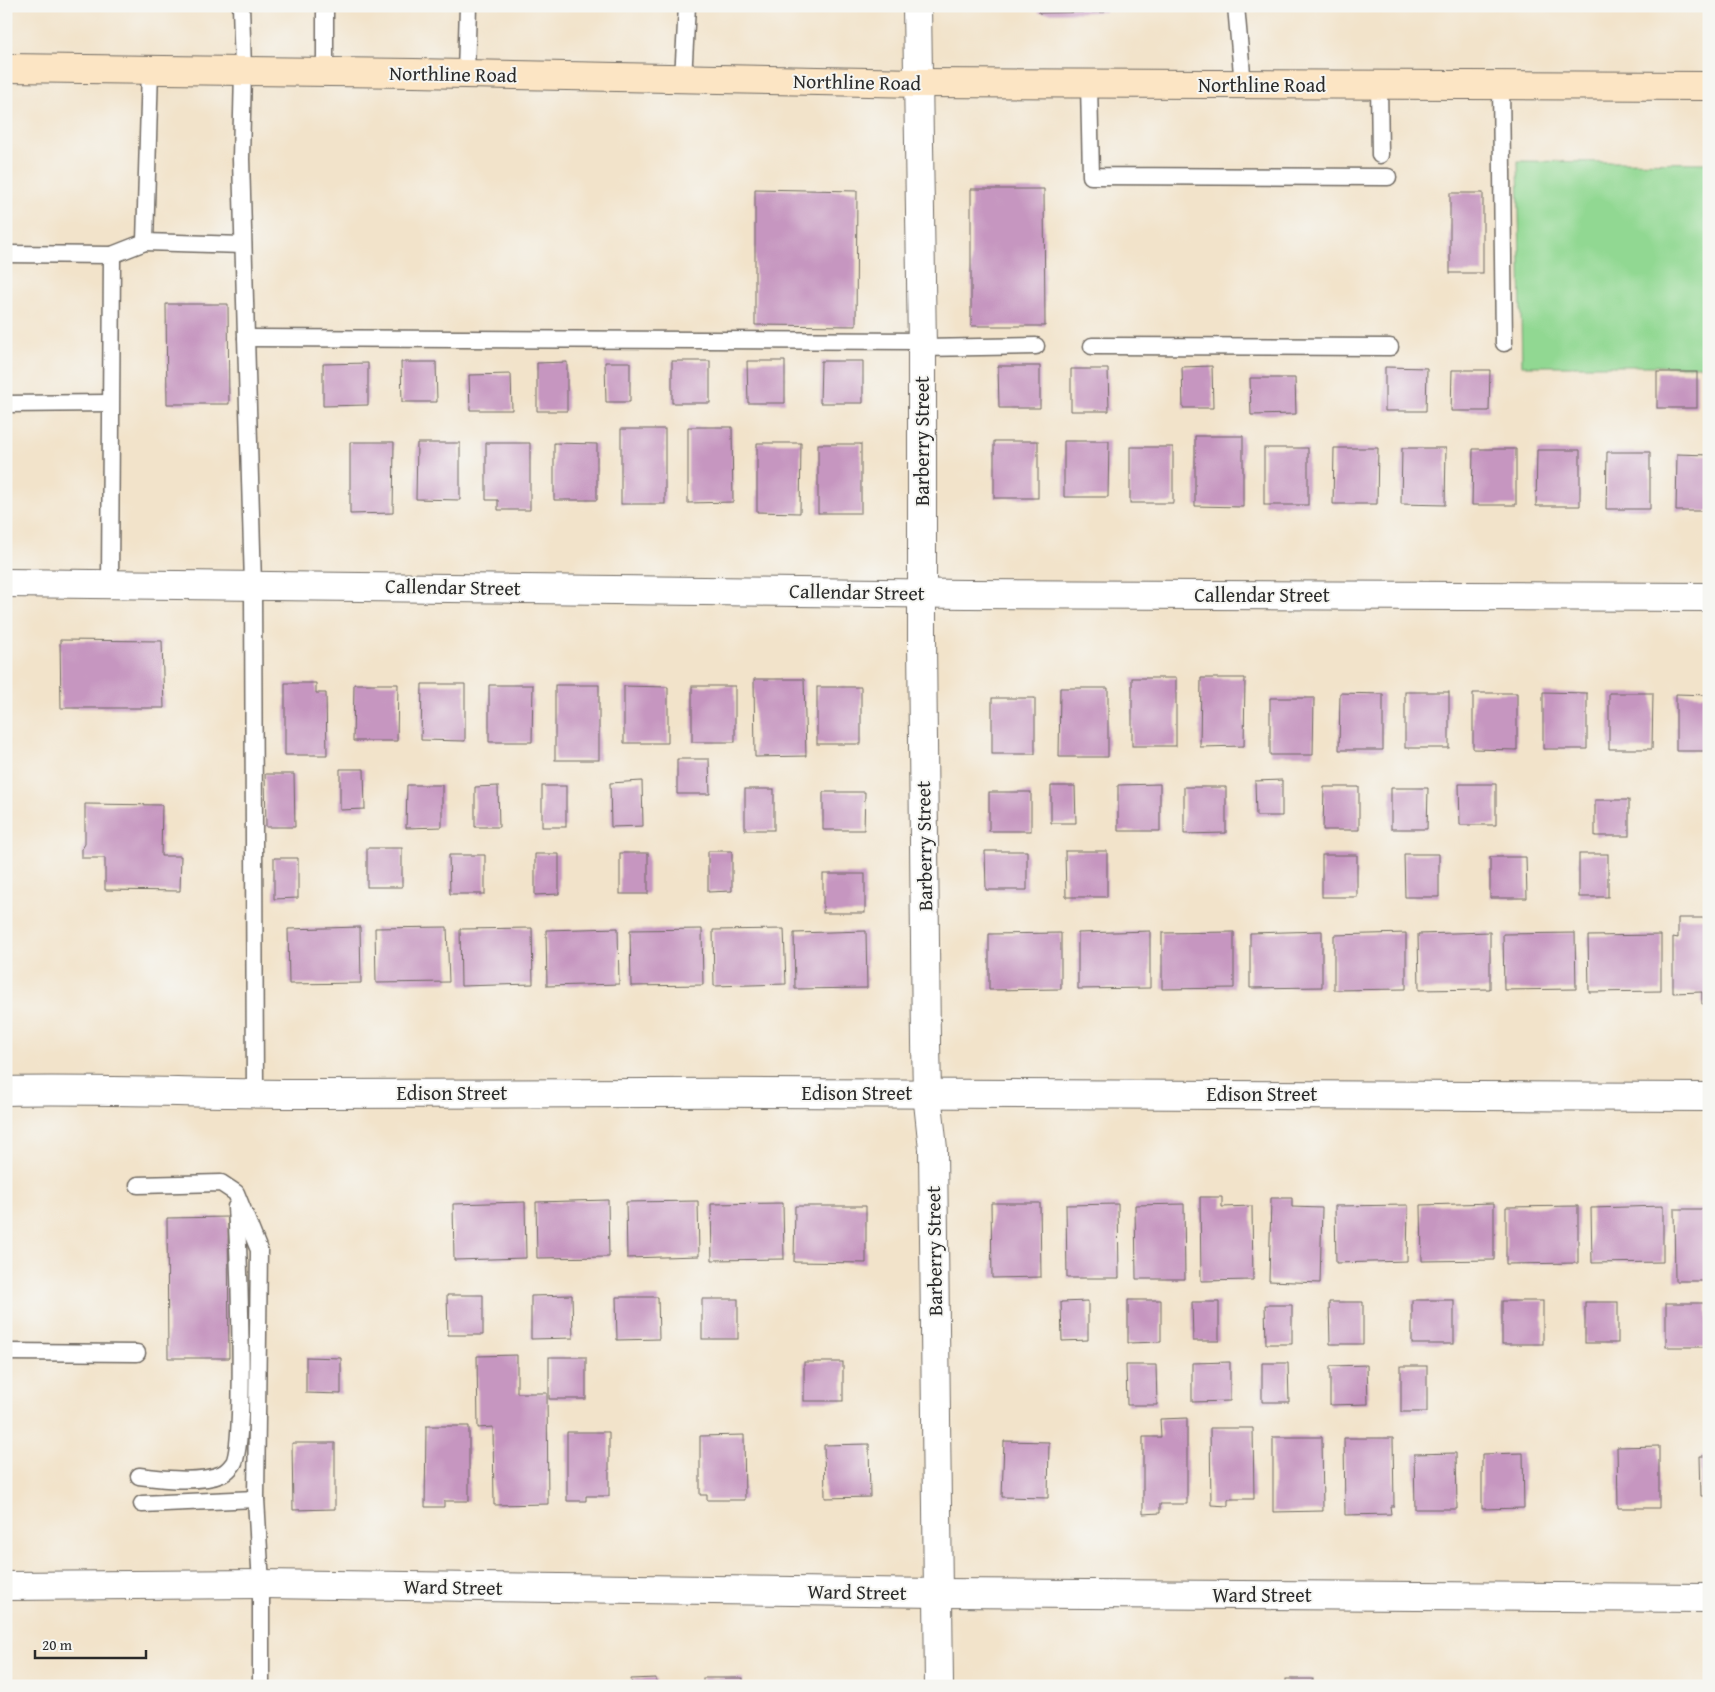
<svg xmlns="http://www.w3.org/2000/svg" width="1715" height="1692" viewBox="0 0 1715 1692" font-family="'Gentium Book Plus',serif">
	<rect width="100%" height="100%" fill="#f6f6f2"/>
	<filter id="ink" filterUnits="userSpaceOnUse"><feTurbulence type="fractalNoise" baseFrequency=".02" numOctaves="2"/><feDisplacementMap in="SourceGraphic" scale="10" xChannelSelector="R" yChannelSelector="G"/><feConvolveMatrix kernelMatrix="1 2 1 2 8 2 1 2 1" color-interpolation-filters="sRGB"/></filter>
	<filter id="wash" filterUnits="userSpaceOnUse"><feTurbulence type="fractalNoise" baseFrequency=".0096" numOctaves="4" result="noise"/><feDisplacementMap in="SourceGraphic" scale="20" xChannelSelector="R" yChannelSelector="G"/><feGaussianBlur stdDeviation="1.12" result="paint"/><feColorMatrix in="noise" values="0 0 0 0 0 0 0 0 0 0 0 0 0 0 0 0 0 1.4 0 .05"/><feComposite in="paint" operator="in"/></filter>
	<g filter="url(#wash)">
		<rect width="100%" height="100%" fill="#f2e3ca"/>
		<polygon fill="#91d892" stroke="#5e825e" points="1518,161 1709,163 1709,366 1522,366"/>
		<g id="blocks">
			<g fill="#c696c0">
				<polygon points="1038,6 1105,6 1105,12 1039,13"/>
				<polygon points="755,189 857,191 856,326 755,325"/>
				<polygon points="971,189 1044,189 1045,326 971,326"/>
				<rect x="1450" y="193" width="33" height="80"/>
				<polygon points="166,304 228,304 229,404 167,404"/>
				<rect x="672" y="361" width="38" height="42"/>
				<polygon points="747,361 785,361 785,403 748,403"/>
				<polygon points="821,361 863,361 863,403 820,403"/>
				<polygon points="401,362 436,362 437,402 402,402"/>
				<polygon points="567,362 567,411 537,411 537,363"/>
				<polygon points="605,362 630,362 630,402 606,402"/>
				<polygon points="368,363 368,405 323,406 323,364"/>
				<polygon points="998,366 1040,366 1040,408 999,408"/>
				<polygon points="1212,366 1213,408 1183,408 1182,367"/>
				<polygon points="1385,367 1427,368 1426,411 1385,411"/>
				<polygon points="1071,369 1108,369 1109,411 1071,411"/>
				<polygon points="1452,370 1490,370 1489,411 1451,411"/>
				<rect x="1657" y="372" width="40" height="36"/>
				<polygon points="511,374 512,410 470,410 469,375"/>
				<polygon points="1250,378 1295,378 1296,414 1251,415"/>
				<polygon points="688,427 732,427 733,502 688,503"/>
				<rect x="621" y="429" width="44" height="75"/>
				<polygon points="1195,436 1243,436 1243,507 1195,506"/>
				<rect x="994" y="441" width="44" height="57"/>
				<polygon points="1064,441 1109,441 1108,497 1064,497"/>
				<polygon points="350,442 394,442 393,513 350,514"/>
				<polygon points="417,443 460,443 460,500 416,499"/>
				<polygon points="486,443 530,443 530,510 498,510 498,500 486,500"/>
				<polygon points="554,443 597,444 597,500 554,500"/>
				<polygon points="757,443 801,443 800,513 757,512"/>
				<rect x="818" y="444" width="43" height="69"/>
				<rect x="1130" y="447" width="43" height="56"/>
				<rect x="1264" y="448" width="44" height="57"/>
				<polygon points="1334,448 1378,448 1377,504 1333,504"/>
				<polygon points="1402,448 1446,448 1445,505 1401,504"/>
				<polygon points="1473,449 1516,449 1516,505 1472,505"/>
				<polygon points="1537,450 1580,450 1580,506 1536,506"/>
				<polygon points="1607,452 1650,452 1650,509 1606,509"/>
				<polygon points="1677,454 1709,455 1709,511 1676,511"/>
				<polygon points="60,640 162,641 164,708 61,708"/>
				<rect x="1132" y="678" width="44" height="68"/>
				<polygon points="1201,678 1245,678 1244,746 1200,747"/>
				<polygon points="754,679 804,679 806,756 755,757"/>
				<polygon points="285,683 316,683 316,693 326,693 327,755 285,755"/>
				<polygon points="354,684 398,684 397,741 353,741"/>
				<polygon points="422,684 465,684 465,741 421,740"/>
				<polygon points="489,685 533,685 532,742 489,742"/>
				<rect x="555" y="685" width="44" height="75"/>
				<polygon points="624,686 668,687 668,743 624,743"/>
				<rect x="692" y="686" width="43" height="56"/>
				<rect x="817" y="687" width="44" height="57"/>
				<polygon points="1060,688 1108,688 1108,757 1059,757"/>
				<rect x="1405" y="692" width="44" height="56"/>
				<polygon points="1543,692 1587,693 1587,749 1543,749"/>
				<polygon points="1340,693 1383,694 1383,750 1339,750"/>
				<polygon points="1473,693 1517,693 1517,750 1473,749"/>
				<polygon points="1609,693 1653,693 1652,749 1609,749"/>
				<polygon points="1676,694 1709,695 1709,751 1676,751"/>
				<rect x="992" y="698" width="43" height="56"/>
				<polygon points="1270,698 1314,698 1313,755 1270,755"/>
				<polygon points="677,759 709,759 710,794 677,794"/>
				<polygon points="340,769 364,769 365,809 340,810"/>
				<polygon points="265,774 294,774 295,827 266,827"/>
				<polygon points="1282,780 1282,816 1256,816 1255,781"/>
				<polygon points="642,781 643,826 611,827 610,783"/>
				<polygon points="1160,784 1160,831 1118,831 1118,785"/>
				<polygon points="1459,784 1496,784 1496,825 1460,825"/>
				<polygon points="407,785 442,785 442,827 406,828"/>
				<polygon points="498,786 499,827 475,827 475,787"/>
				<rect x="542" y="786" width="24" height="41"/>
				<polygon points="1051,786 1075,786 1076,823 1051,823"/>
				<polygon points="1184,787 1226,787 1226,833 1184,834"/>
				<polygon points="1324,787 1359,787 1359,830 1323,830"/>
				<polygon points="1391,788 1428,788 1427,829 1391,829"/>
				<rect x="745" y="789" width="29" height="41"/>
				<polygon points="823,792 865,792 864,830 823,830"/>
				<rect x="989" y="792" width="42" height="39"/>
				<rect x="1595" y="800" width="34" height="36"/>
				<polygon points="85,804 162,805 161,856 181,856 180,891 105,890 105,858 82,858 82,849 85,844"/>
				<rect x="367" y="848" width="35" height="39"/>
				<polygon points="708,851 732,851 732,891 708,892"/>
				<polygon points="985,851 1027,851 1027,890 986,890"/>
				<polygon points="1065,851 1107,851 1107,897 1066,897"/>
				<rect x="620" y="853" width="28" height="41"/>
				<polygon points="535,854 559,854 559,894 535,895"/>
				<polygon points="1404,854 1439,854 1439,897 1405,897"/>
				<rect x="1579" y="854" width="29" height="43"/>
				<polygon points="449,855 485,855 485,894 450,894"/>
				<rect x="1322" y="855" width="35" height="42"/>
				<polygon points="1490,857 1526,857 1527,898 1490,898"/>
				<polygon points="274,858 298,858 298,898 274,899"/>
				<rect x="823" y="874" width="42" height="39"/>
				<polygon points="1678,918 1709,918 1709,1003 1702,1004 1702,992 1673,993 1673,937 1678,938"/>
				<polygon points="360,927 361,983 289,984 288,929"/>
				<polygon points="447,927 449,982 376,983 375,928"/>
				<polygon points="532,928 533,984 461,986 460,929"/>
				<polygon points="618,928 619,984 547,986 546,930"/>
				<polygon points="702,929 703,985 631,986 630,930"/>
				<polygon points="784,929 786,984 714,986 713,930"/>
				<polygon points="866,931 867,988 795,989 794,933"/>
				<polygon points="1150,931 1150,988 1078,989 1078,933"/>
				<polygon points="1322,931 1322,987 1250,988 1250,933"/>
				<polygon points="1234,932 1234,988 1162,989 1162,933"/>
				<polygon points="1490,932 1490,989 1419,990 1418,934"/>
				<polygon points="1061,933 1061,989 989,990 989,934"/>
				<polygon points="1406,933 1406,989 1334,990 1334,935"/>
				<polygon points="1575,933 1576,989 1504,990 1503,934"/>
				<polygon points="1661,935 1661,991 1589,992 1588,936"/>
				<polygon points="1200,1197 1222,1197 1222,1207 1252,1206 1253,1280 1201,1281"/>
				<polygon points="1271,1198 1292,1198 1292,1207 1322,1208 1320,1283 1269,1281"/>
				<polygon points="608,1200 609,1257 537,1258 536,1202"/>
				<polygon points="698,1201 699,1256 627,1258 626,1202"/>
				<polygon points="525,1202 526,1258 454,1260 453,1204"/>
				<polygon points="783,1203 784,1259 712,1260 711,1204"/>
				<polygon points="991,1203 1040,1203 1041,1277 992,1278"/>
				<polygon points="1494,1203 1494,1260 1422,1261 1421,1205"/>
				<polygon points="1118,1204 1119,1278 1067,1278 1066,1205"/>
				<polygon points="1184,1204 1185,1279 1136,1279 1135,1205"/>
				<polygon points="1408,1205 1407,1261 1336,1263 1335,1206"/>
				<polygon points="795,1206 866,1206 866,1263 794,1262"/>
				<polygon points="1578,1206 1578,1263 1506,1264 1506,1207"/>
				<polygon points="1663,1206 1663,1262 1592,1263 1591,1208"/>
				<polygon points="1674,1209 1709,1209 1709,1281 1675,1281"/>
				<polygon points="228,1217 229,1358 168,1358 167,1218"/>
				<polygon points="447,1295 483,1295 483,1335 448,1335"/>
				<polygon points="572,1295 573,1338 531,1339 531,1296"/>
				<polygon points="616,1297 658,1297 659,1339 617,1340"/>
				<rect x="702" y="1299" width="36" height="40"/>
				<polygon points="1128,1300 1161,1300 1161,1342 1128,1343"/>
				<rect x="1412" y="1300" width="42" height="44"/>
				<polygon points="1088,1301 1088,1340 1062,1341 1061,1302"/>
				<rect x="1502" y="1301" width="41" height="43"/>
				<polygon points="1192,1302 1219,1302 1219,1341 1193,1341"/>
				<polygon points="1329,1302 1363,1302 1363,1344 1330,1344"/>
				<rect x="1585" y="1302" width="33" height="41"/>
				<rect x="1666" y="1303" width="41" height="44"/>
				<polygon points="1265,1305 1292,1305 1292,1344 1266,1344"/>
				<polygon points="517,1355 517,1393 547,1393 548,1504 494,1505 493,1427 478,1428 477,1356"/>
				<polygon points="306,1357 341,1358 341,1394 306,1393"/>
				<rect x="549" y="1357" width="37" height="42"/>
				<rect x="804" y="1362" width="39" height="39"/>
				<polygon points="1230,1362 1230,1401 1192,1402 1192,1363"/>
				<polygon points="1262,1363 1288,1363 1289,1402 1262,1402"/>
				<polygon points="1126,1365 1156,1365 1157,1405 1127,1405"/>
				<polygon points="1367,1365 1368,1404 1330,1405 1330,1366"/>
				<rect x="1401" y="1366" width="26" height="46"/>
				<polygon points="1187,1418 1187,1504 1160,1504 1160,1513 1143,1514 1143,1437 1161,1437 1160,1419"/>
				<polygon points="426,1426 469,1426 469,1501 444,1501 444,1507 425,1507"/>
				<polygon points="1210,1428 1253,1428 1254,1499 1228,1499 1228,1506 1211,1505"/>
				<polygon points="567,1432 609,1432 609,1496 586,1496 586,1501 567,1501"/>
				<polygon points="744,1435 745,1500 707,1500 707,1495 700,1495 700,1436"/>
				<polygon points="1273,1437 1322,1437 1323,1511 1273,1512"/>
				<polygon points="1344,1438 1393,1438 1394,1506 1390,1506 1391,1514 1345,1515"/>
				<polygon points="1004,1441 1049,1442 1048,1498 1002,1497"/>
				<polygon points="292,1443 335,1443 335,1509 293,1510"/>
				<polygon points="869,1444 870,1497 825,1498 824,1445"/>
				<polygon points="1659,1446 1659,1508 1618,1508 1617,1447"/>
				<polygon points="1456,1453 1457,1509 1415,1509 1414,1454"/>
				<polygon points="1523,1453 1524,1508 1482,1509 1482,1454"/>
				<polygon points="1700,1456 1709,1456 1709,1496 1701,1496"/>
				<polygon points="656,1678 656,1686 632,1686 631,1679"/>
				<rect x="703" y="1678" width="40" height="8"/>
				<rect x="1286" y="1679" width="27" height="7"/>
			</g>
		</g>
	</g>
	<g filter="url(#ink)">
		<use href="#blocks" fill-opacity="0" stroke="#716b63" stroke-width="1"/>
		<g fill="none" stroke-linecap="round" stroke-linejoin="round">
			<defs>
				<g id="service">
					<polyline points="241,6 243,70 241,159 253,585 255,1094"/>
					<polyline points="325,6 325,72"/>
					<polyline points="1236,6 1243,85"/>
					<polyline points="466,74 468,6"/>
					<polyline points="683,79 687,6"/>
					<polyline points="1089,84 1091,176 1388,177"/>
					<polyline points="1379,85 1380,155"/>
					<polyline points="1501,85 1504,343"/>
					<polyline points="145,242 243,245"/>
					<polyline points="6,254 112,255 110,583"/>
					<polyline points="112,255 145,242 150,69"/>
					<polyline points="246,338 922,341"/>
					<polyline points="1092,346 1390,347"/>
					<polyline points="922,348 1036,346"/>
					<polyline points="6,404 110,403"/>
					<polyline points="138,1185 221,1183 236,1193 259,1250 256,1499 261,1584 261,1686"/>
					<polyline points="6,1352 137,1353"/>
					<path d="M139 1476C161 1479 201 1483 222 1474 226 1472 230 1468 233 1464 247 1450 238 1239 236 1207"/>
					<polyline points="142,1504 256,1499"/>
				</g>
				<g id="minor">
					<polyline points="917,6 922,348 922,640 926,1043 927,1093 933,1149 939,1686"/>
					<polyline points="6,583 966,594 1709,597"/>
					<path d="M6 1091C109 1089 212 1094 314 1094 779 1091 1244 1094 1709 1097"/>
					<polyline points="6,1586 261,1584 938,1593 1709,1598"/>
				</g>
				<polyline id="secondary" points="6,68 414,73 918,83 1709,86"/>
			</defs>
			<use href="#service" stroke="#716b63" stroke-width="19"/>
			<use href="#minor" stroke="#716b63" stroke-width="30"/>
			<use href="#secondary" stroke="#716b63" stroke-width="30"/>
			<use href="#service" stroke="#fff" stroke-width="16"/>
			<use href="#minor" stroke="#fff" stroke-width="28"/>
			<use href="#secondary" stroke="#fce5c4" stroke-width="28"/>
		</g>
	</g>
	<g text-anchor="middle" stroke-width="4" stroke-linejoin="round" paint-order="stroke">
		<g font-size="20" fill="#2b2b2b" stroke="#f6f6f2">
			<text transform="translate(453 74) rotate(1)" y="7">Northline Road</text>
			<text transform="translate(857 82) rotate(1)" y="7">Northline Road</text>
			<text x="1262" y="92">Northline Road</text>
			<text transform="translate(922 441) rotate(-90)" y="7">Barberry Street</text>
			<text transform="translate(453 587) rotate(1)" y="7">Callendar Street</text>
			<text transform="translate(857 592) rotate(1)" y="7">Callendar Street</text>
			<text x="1262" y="602">Callendar Street</text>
			<text transform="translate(924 846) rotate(-91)" y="7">Barberry Street</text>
			<text x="452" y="1100">Edison Street</text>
			<text x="857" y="1100">Edison Street</text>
			<text x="1262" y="1101">Edison Street</text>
			<text transform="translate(934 1251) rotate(-91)" y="7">Barberry Street</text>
			<text transform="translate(453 1587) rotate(1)" y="7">Ward Street</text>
			<text transform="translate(857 1592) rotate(1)" y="7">Ward Street</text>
			<text x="1262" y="1602">Ward Street</text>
		</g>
	</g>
	<rect width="1715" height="1692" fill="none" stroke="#f6f6f2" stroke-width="25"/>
	<path d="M35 1650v8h111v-8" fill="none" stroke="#2b2b2b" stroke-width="2.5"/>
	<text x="42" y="1650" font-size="15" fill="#2b2b2b" stroke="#f6f6f2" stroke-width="4" paint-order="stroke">20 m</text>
</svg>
